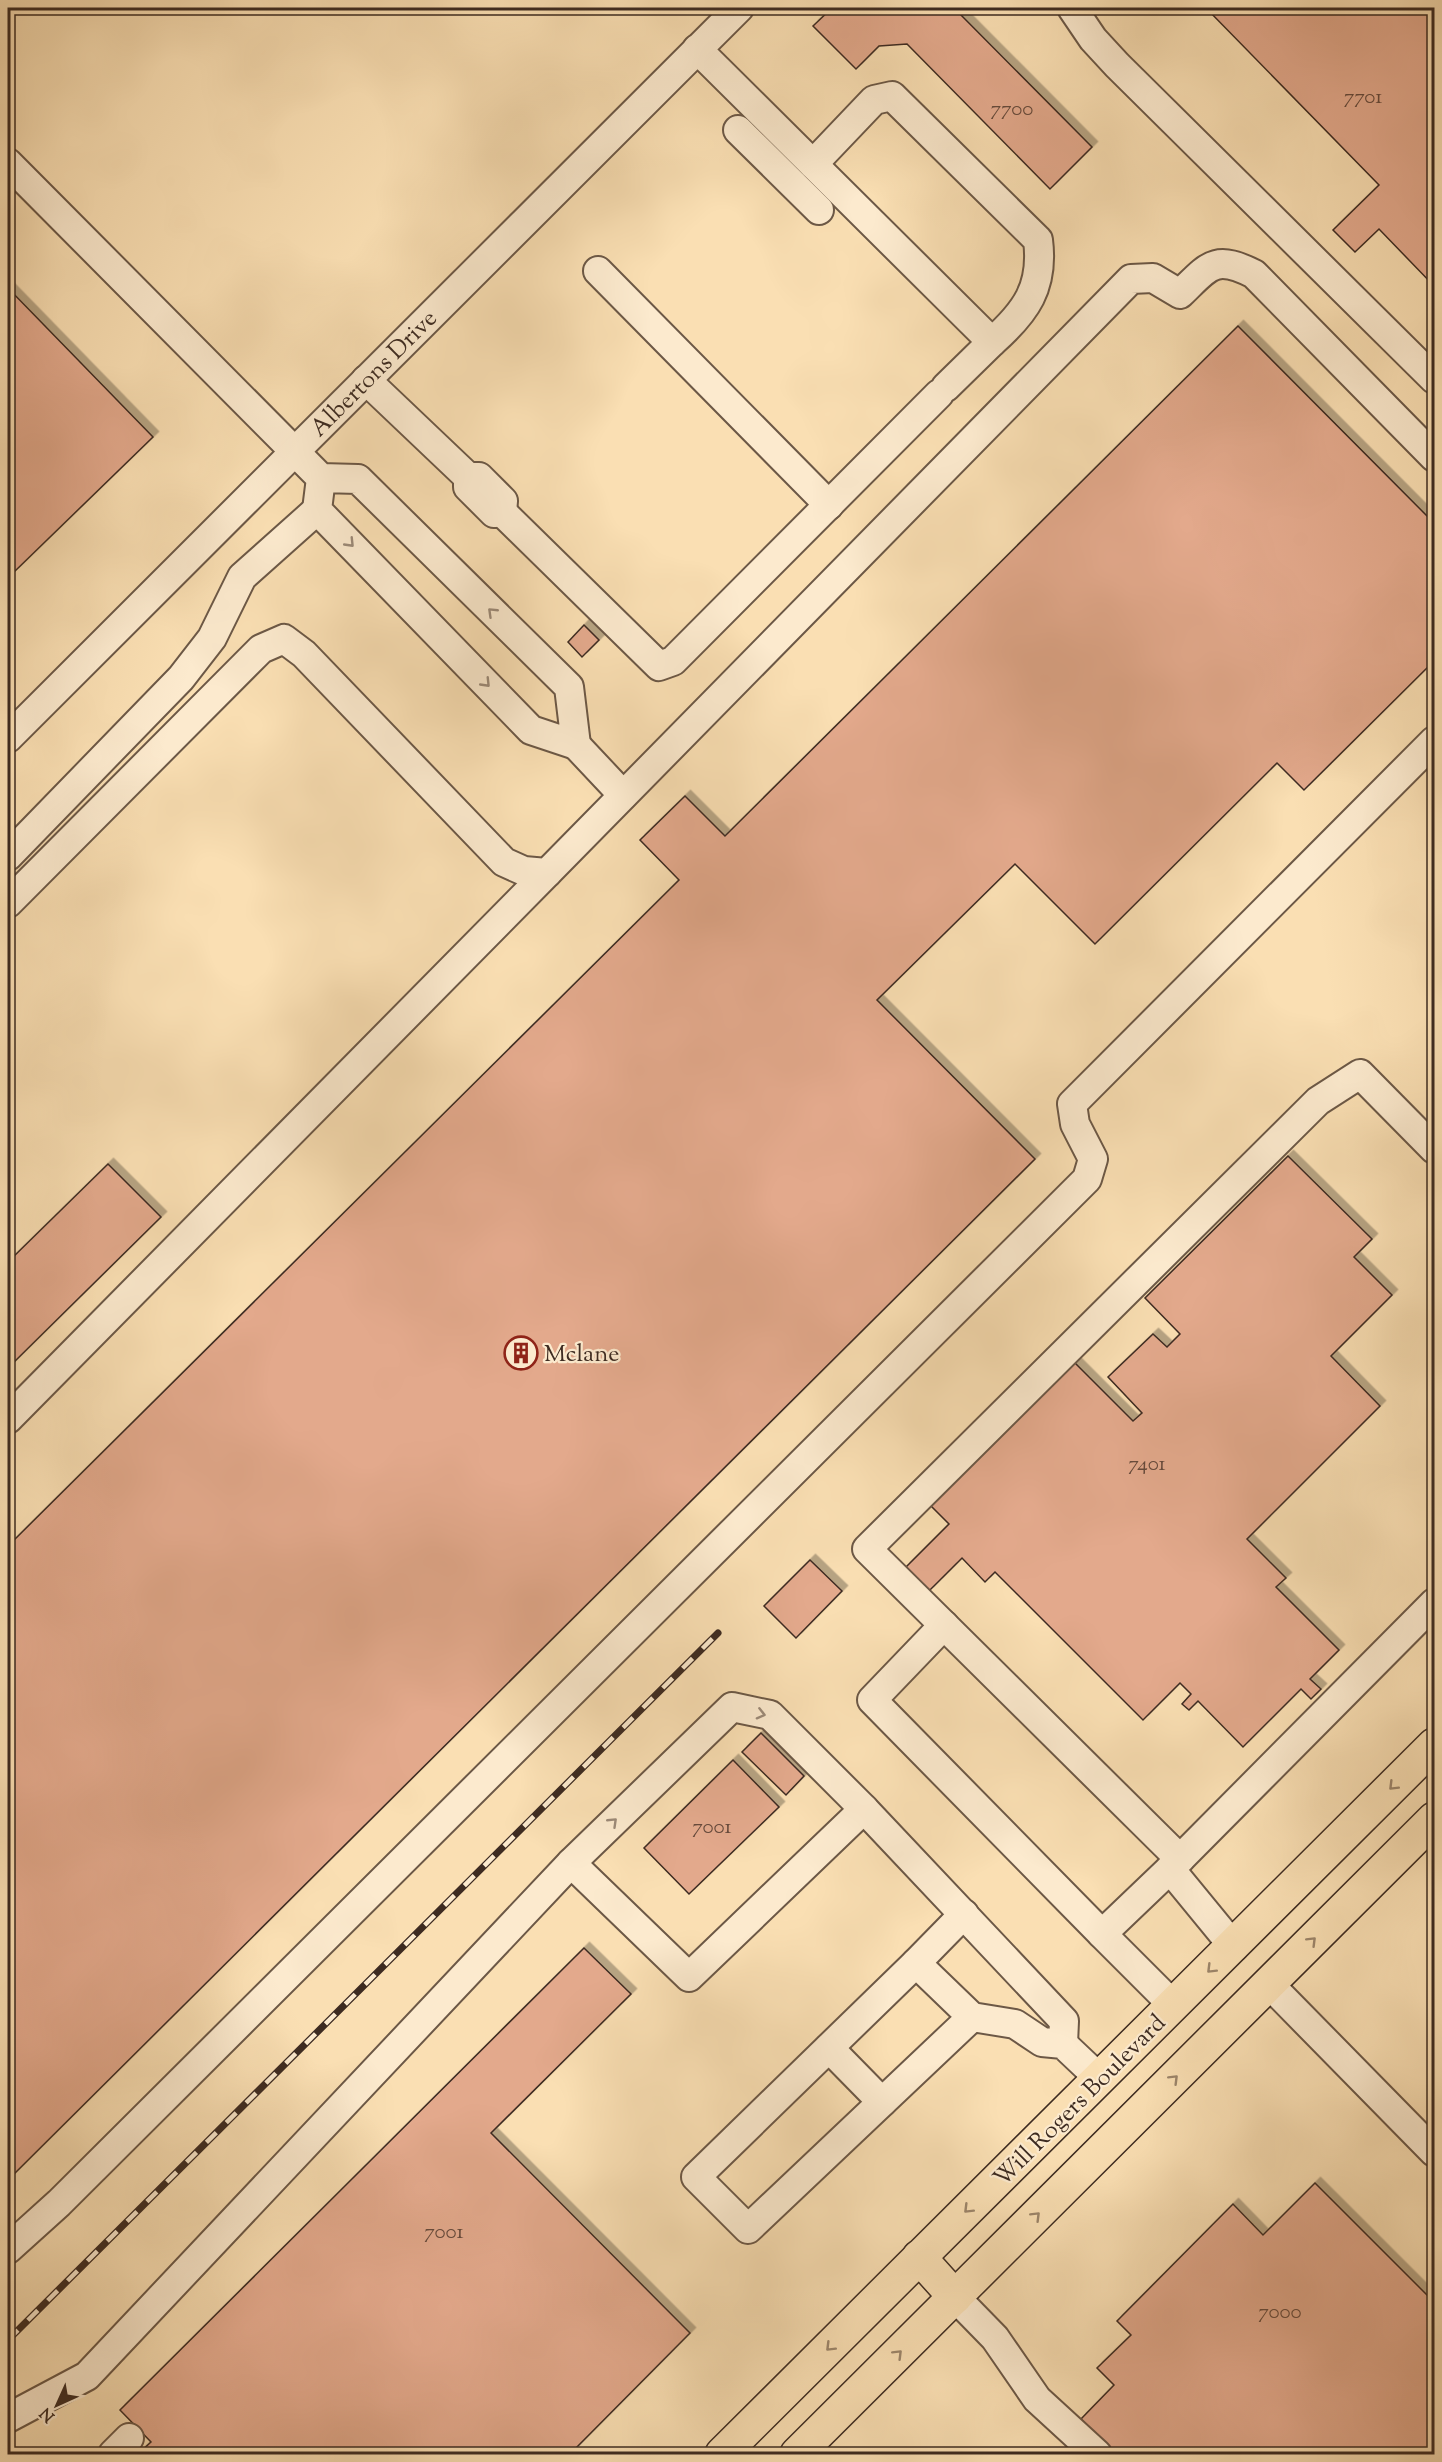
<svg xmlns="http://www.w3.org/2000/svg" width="1442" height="2462" viewBox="0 0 1442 2462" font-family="'Sorts Mill Goudy',serif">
	<defs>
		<filter id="shadow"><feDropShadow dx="5.5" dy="-5.5" stdDeviation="0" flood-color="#0004"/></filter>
	</defs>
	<rect width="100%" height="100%" fill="#fadfb3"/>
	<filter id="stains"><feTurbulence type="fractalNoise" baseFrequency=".00333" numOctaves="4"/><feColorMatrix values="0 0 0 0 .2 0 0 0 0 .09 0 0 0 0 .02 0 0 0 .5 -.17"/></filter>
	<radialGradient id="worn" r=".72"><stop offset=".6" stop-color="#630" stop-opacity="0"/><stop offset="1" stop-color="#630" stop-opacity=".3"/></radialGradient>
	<g fill="#e3a98c" stroke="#3d2b21" stroke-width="1.5" filter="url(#shadow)">
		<polygon points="832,8 954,8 1092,147 1050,189 907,44 879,46 856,69 813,26"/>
		<polygon points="1206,8 1434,8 1434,286 1379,229 1355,252 1333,230 1379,185"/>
		<polygon points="8,288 153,437 13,573 8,568"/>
		<polygon points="1238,326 1434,523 1434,661 1304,790 1277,763 1095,944 1015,864 877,1000 1035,1159 8,2180 8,1546 679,880 640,840 685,796 725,836"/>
		<polygon points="584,625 599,640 582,657 568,642"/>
		<polygon points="1288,1156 1372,1239 1354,1257 1392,1295 1331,1356 1380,1406 1247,1539 1286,1578 1276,1587 1339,1650 1310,1679 1321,1689 1311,1699 1301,1689 1243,1747 1198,1701 1189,1710 1182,1704 1191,1694 1180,1683 1143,1720 995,1572 985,1582 962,1558 928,1592 905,1568 949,1524 930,1505 1074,1362 1133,1421 1142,1413 1108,1377 1153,1334 1167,1347 1180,1334 1145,1298"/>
		<polygon points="108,1164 161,1217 8,1368 8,1262"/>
		<polygon points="810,1560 842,1591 796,1638 764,1606"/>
		<polygon points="761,1733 804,1776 786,1795 742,1752"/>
		<polygon points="733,1760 779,1807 689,1894 644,1848"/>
		<polygon points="584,1948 631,1994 491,2133 690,2333 570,2454 138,2454 151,2442 120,2410"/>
		<polygon points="1315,2183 1434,2302 1434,2454 1116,2454 1081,2419 1114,2385 1097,2368 1131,2335 1117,2321 1233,2204 1263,2235"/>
	</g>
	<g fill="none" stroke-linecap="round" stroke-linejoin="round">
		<defs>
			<g id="minor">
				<polyline points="1072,8 1093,39 1117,65 1434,379"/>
				<polyline points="697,49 992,342 946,387"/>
				<polyline points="738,130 819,210"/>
				<polyline points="8,163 321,478 358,479 569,687 576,745 531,730 317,510 321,478"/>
				<path d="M813 164 874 100 892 96 1038 240C1044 287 1026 312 992 342"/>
				<polyline points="598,271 829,505"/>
				<polyline points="366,380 468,477 468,487 494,513 502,512 503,501 479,477 468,477"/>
				<polyline points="502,512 659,666 673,661 939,394"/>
				<polyline points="8,738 739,8"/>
				<polyline points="576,745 623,795"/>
				<polyline points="8,856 181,678 212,638 242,577 317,510"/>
				<path d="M8 903 261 649 284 639 304 654 504 862 524 871 547 873 1131 279 1153 278 1180 294C1209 266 1214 254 1254 274L1434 457"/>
				<polyline points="8,1419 547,873"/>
				<polyline points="944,1625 872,1700 1102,1934"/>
				<polyline points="1180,1859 867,1549 1318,1101 1360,1074 1434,1149"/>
				<polyline points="571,1863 689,1977 864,1809"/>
				<polyline points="1170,1869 1102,1934 1174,2006"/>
				<polyline points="1234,1947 1170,1869 1434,1603"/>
				<polyline points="916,1963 964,1914"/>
				<polyline points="1269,1984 1434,2152"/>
				<polyline points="972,2017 748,2229 696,2177 916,1963 972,2017 1015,2024 1042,2042 1063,2044 1100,2079"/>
				<polyline points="829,2048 882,2102"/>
				<polyline points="8,2249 59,2203 1087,1179 1093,1159 1075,1124 1072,1104 1434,741"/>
				<polyline points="955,2297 995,2338 1037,2399 1097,2454"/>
				<polyline points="8,2418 87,2376 571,1863 732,1707 770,1715 864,1809 1064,2021 1063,2044"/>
				<polyline points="113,2454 129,2438"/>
			</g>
			<g id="major">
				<polyline points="919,2257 955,2297"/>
				<polyline points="722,2454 1434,1745"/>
				<polyline points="797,2454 1434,1819"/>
			</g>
		</defs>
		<use href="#minor" stroke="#6c5846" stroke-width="32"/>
		<use href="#major" stroke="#3d2b21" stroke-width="36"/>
		<use href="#minor" stroke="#fceace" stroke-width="28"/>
		<use href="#major" stroke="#fadfb3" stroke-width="33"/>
		<defs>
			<polyline id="rail" points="8,2340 718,1633"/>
		</defs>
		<use href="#rail" stroke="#3d2b21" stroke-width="7"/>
		<use href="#rail" stroke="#fceace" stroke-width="4.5" stroke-dasharray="14" stroke-linecap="butt"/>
	</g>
	<defs><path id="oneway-chevron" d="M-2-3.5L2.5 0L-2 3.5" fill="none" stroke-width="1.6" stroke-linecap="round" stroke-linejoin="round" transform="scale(1.5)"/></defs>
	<g stroke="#9c8a78">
		<use href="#oneway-chevron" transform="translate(350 543) rotate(46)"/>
		<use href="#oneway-chevron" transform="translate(492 612) rotate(-136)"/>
		<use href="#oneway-chevron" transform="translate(486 683) rotate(46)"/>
		<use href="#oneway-chevron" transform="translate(761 1714) rotate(14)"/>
		<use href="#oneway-chevron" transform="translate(613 1822) rotate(-44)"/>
	</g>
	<g stroke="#9c856a">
		<use href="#oneway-chevron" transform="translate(1393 1786) rotate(135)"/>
		<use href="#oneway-chevron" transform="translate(1312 1941) rotate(-45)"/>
		<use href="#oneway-chevron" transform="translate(1211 1969) rotate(135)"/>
		<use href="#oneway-chevron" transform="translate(1174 2079) rotate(-45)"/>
		<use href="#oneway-chevron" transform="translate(968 2209) rotate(135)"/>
		<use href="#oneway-chevron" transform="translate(1036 2216) rotate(-45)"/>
		<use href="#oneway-chevron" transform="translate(830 2347) rotate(135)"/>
		<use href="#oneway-chevron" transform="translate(898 2354) rotate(-45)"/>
	</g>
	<defs>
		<symbol id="building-ring" viewBox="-11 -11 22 22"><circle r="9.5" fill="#fceace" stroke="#8f2418" stroke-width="1.5"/><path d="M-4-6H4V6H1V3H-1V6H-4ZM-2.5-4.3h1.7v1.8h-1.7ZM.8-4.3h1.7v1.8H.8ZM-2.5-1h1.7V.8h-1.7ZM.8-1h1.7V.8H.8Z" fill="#8f2418"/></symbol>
	</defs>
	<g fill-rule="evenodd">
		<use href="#building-ring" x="502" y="1334" width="38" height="38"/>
	</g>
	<g text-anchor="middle" stroke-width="4.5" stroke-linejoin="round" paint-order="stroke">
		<g font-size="21" fill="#664a3c">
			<text x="1363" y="103">7701</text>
			<text x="1012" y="115">7700</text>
			<text x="1147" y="1470">7401</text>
			<text x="712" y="1833">7001</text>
			<text x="444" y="2238">7001</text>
			<text x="1280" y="2318">7000</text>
		</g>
		<g font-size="24" fill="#3d2b21" stroke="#fceace">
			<text transform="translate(373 373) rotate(-45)" y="8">Albertons Drive</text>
			<text transform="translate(1079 2100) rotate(-45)" y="8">Will Rogers Boulevard</text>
		</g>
		<g font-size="24" fill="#3d2b21" stroke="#fceace" text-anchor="start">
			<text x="544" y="1361">Mclane</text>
		</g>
	</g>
	<rect width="1442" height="2462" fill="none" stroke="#fadfb3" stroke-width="30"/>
	<rect x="9" y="9" width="1424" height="2444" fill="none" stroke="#3d2b21" stroke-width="3"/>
	<rect x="15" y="15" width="1412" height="2432" fill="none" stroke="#3d2b21" stroke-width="1.5"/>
	<g transform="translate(57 2405) rotate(225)" stroke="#fceace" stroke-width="4.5" paint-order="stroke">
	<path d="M0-4.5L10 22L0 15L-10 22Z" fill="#3d2b21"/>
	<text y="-9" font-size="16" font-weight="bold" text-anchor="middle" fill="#3d2b21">N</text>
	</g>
	<rect width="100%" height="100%" filter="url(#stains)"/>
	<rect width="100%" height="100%" fill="url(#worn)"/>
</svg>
